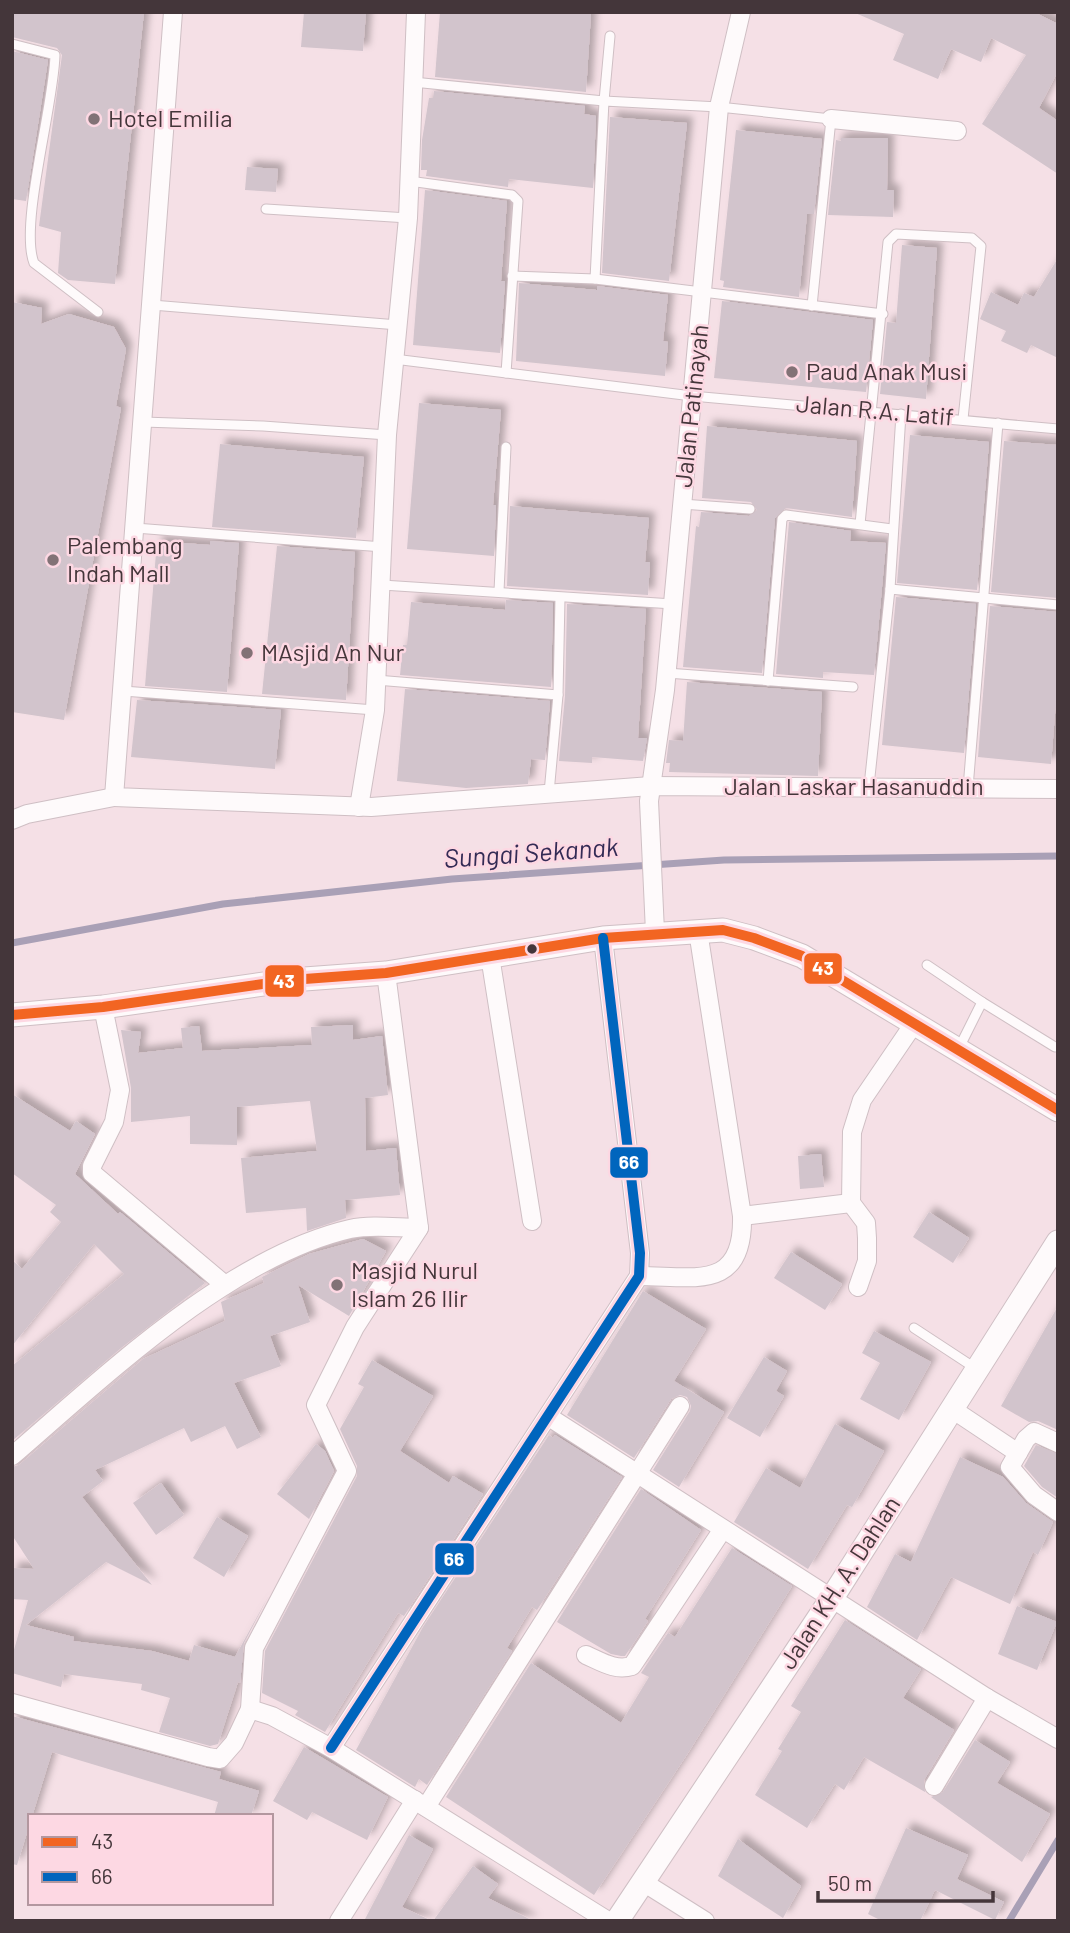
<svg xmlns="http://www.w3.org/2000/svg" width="1070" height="1933" viewBox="0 0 1070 1933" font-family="Barlow,sans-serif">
	<defs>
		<filter id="shadow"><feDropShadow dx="6" dy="-6" stdDeviation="3.5" flood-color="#0004"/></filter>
	</defs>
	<rect width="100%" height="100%" fill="#f5e0e6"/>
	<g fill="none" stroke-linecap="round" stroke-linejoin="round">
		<g stroke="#a9a0b6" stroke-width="7">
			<polyline points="12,943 223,904 452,879 724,860 1058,856"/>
			<polyline points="1009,1921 1058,1840"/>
		</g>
	</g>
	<g fill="#d2c4cc" filter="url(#shadow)">
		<polygon points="12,12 144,12 115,284 68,280 58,273 61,232 39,226 62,55 57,48 12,37"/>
		<polygon points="304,12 366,12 363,51 301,47"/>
		<polygon points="440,12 591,13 586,92 435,77"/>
		<polygon points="853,12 1034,12 1058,24 1058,71 1039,108 1058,121 1058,174 982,124 1026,55 991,38 981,62 951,49 938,79 893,60 904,34"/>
		<polygon points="12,51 48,60 26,201 12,199"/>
		<polygon points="434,91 585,106 584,114 596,116 593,188 509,179 508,187 426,176 427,170 421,170 422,140 429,98 433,98"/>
		<polygon points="610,117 687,123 669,281 602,273"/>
		<polygon points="736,130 822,139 814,214 807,214 799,297 723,287 724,281 720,280"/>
		<polygon points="841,138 888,138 887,190 894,190 893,217 828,215 836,140 841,141"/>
		<polygon points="247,167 278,169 276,192 245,190"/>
		<polygon points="425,190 507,201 501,281 505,281 500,353 413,345"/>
		<polygon points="902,245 937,248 926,399 880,394 887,322 896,323"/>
		<polygon points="1058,258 1058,358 1031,345 1027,353 1001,341 1006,331 980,319 991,292 1018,305 1024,293 1034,297"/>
		<polygon points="519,283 597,290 597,286 668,295 663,341 668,342 665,376 516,361"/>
		<polygon points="722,301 873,320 866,392 714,378"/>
		<polygon points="12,302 42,308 41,324 69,314 114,327 126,349 116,406 121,408 64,720 12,712"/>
		<polygon points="419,403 501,410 493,505 496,505 494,556 407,549"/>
		<polygon points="707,426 857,441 852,517 786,508 775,518 762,673 683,667 696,526 699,527 701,512 749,516 757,510 751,502 702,498"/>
		<polygon points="910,435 989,442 977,590 897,583"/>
		<polygon points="1004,441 1058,445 1058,598 991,592"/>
		<polygon points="220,444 364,457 356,538 212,527"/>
		<polygon points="510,506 649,518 645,562 650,562 648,595 507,586"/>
		<polygon points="789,522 851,531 850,541 886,543 874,675 823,672 823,678 776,674"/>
		<polygon points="157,541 210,545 210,541 239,543 227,692 145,686"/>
		<polygon points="277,546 355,552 346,700 262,694"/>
		<polygon points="896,597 976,604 964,753 882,745"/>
		<polygon points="506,600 553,603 551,687 400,675 403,645 407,645 411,602 505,610"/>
		<polygon points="567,604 646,609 638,738 647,738 643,761 592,757 592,763 559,761 565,696"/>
		<polygon points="990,606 1058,612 1058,676 1051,764 978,757"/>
		<polygon points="687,682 822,692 818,776 669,772 670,763 666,763 669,740 683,741"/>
		<polygon points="405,689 550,701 545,760 531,759 528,784 466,788 397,781"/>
		<polygon points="137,700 281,710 275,769 131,757"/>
		<polygon points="353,1025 353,1040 382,1036 388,1095 365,1098 366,1151 396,1148 400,1195 345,1200 346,1218 307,1231 306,1208 246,1213 241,1158 317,1151 310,1101 237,1107 237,1145 190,1144 190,1116 131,1122 131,1088 121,1030 141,1032 138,1053 183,1048 181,1028 199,1026 202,1051 312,1045 311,1027"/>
		<polygon points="12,1094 70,1131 76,1121 95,1134 75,1174 118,1214 120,1212 205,1283 121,1348 12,1441 12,1366 124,1274 94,1244 12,1346 12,1260 22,1269 61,1222 50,1212 56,1205 12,1173"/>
		<polygon points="821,1154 824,1187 800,1189 798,1156"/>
		<polygon points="929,1212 969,1238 953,1263 913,1237"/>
		<polygon points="363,1239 386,1251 349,1316 298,1285 310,1322 270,1336 281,1366 234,1383 261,1437 237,1449 225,1426 191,1442 184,1428 95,1470 103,1481 82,1497 152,1585 106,1562 26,1625 74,1637 73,1641 152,1651 189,1661 194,1645 235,1657 269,1595 244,1643 240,1683 238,1682 218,1744 210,1746 159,1732 170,1698 141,1690 142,1684 64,1674 61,1687 12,1673 12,1657 28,1600 12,1599 12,1568 34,1569 12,1535 12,1467 19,1465 143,1359 225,1321 221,1302 264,1283 262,1277 309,1254"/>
		<polygon points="791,1252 842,1284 825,1310 774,1278"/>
		<polygon points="643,1291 706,1329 674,1381 724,1412 679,1487 653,1470 690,1411 691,1406 687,1397 680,1395 671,1399 634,1458 567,1415"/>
		<polygon points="1058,1306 1058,1430 1038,1421 1029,1422 1001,1406"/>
		<polygon points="874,1331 931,1362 899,1420 860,1399 880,1363 862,1353"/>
		<polygon points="764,1357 787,1371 776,1391 784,1396 760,1437 727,1418"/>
		<polygon points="372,1360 433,1396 400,1451 449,1483 453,1476 483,1494 404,1616 398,1613 325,1732 295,1715 298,1711 262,1693 265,1651 357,1476 357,1466 340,1429 364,1387 358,1384"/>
		<polygon points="835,1424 884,1451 852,1507 847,1505 808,1569 734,1522 766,1468 800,1488"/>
		<polygon points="549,1435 553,1438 555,1435 622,1477 537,1610 532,1607 507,1648 512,1651 427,1785 419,1779 415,1787 356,1750 423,1627"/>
		<polygon points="316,1444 325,1451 334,1471 309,1519 277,1494"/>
		<polygon points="1036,1445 1058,1454 1058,1498 1042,1487 1024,1466"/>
		<polygon points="960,1457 1003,1477 1026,1503 1053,1522 1038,1555 1033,1552 1010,1604 951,1577 917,1640 867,1607 895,1554 911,1562"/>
		<polygon points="161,1483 184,1515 156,1535 133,1503"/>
		<polygon points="641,1489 701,1530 645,1619 648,1621 625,1656 621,1656 611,1654 557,1622"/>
		<polygon points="217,1517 248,1536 224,1577 193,1558"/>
		<polygon points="732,1548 792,1586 688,1753 594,1895 446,1797 531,1663 621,1723 649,1677 641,1673 668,1633 675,1637"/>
		<polygon points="1017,1606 1057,1622 1037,1670 998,1654"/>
		<polygon points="845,1620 921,1669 903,1698 954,1730 924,1780 925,1792 864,1757 844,1790 835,1784 807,1828 755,1795 782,1751 778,1749 801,1712 791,1706"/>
		<polygon points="12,1716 221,1772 219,1779 259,1791 251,1816 214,1816 218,1802 52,1752 17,1865 12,1864"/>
		<polygon points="975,1740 1010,1762 997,1783 1050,1814 1022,1862 931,1797 943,1792"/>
		<polygon points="304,1747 388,1797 367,1840 312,1812 307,1820 273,1801"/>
		<polygon points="906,1828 968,1855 957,1879 1004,1902 995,1920 935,1890 920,1921 882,1921 868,1914"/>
		<polygon points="409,1835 433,1849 402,1907 432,1921 364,1921"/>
		<polygon points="738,1839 801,1886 783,1918 718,1876"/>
		<polygon points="473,1866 498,1884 488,1898 533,1921 433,1921"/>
	</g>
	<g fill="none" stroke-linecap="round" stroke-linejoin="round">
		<defs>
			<g id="service">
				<path d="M12 44 55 55C54 105 19 225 34 263L98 312"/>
				<polyline points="413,82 604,101 610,36"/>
				<polyline points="409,181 512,195 518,201 506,373"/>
				<polyline points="266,209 408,218"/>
				<polyline points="512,276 595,279 883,314"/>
				<polyline points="595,279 604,101 719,107 831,119 812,306"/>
				<polyline points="152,305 398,325"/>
				<polyline points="394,359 692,396 1058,429"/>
				<polyline points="143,422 263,426 387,435"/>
				<polyline points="682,504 750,509"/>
				<polyline points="860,524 888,242 896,234 972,238 981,246 963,419"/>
				<polyline points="135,528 383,547"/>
				<polyline points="382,585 673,604"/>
				<polyline points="890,589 1058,605"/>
				<polyline points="499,591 506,447"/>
				<polyline points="667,673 853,687"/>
				<polyline points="376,680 558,695"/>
				<polyline points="768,681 782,519 786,515 892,529"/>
				<polyline points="123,691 375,710"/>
				<polyline points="869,786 890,589 901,414"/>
				<polyline points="968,788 998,423"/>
				<polyline points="549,793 558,695 560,598"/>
				<polyline points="927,965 982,1002"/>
				<polyline points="958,1050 982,1002 1055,1047"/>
				<polyline points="914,1328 975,1368"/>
			</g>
			<g id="minor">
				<polyline points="173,12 114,797 371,807 651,786 1058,789"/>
				<polyline points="831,119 957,131"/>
				<polyline points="359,807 375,710 387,435 408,218 416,12"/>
				<polyline points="12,820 27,814 114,797"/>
				<polyline points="698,931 742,1216 851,1203"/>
				<polyline points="655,932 649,801 665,690 719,107 741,12"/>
				<polyline points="490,956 532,1221"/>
				<polyline points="103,1007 120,1090 114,1122 92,1166 92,1173 225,1285"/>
				<path d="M639 1276C694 1276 744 1292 742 1216"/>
				<polyline points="858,1287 867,1261 867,1238 866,1223 851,1203 852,1132 862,1100 913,1025"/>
				<polyline points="952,1409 1018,1453"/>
				<polyline points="549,1417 987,1698 1058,1739"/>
				<polyline points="1058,1443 1034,1432 1026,1439 1010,1467 1034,1495 1058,1512"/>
				<path d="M12 1456C105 1376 229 1257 350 1229 372 1224 398 1228 419 1228"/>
				<path d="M586 1655C602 1662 615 1671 632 1666L723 1529"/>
				<polyline points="12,1703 208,1757 220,1759 234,1743 250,1709 254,1648 347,1471 316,1405 355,1327 419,1228 386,973"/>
				<polyline points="250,1709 272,1716 331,1748 608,1921"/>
				<polyline points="331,1748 639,1276 640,1253 603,938"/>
				<polyline points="934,1786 987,1698"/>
				<polyline points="426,1807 680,1406"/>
				<polyline points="643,1882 705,1921"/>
				<polyline points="339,1921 415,1800"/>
			</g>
			<g id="tertiary">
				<polyline points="12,1015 103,1007 291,980 386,973 603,938 723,930 754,938 802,956 1058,1110"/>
				<polyline points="617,1921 832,1598 1058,1242"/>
			</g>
		</defs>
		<use href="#service" stroke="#cfbfc4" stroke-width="11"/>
		<use href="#minor" stroke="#cfbfc4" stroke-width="20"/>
		<use href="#tertiary" stroke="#cfbfc4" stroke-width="25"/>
		<use href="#service" stroke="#fefafb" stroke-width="9"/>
		<use href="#minor" stroke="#fefafb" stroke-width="18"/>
		<use href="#tertiary" stroke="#fefafb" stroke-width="23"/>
		<defs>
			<polyline id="bus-1" points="12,1015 103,1007 291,980 386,973 603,938 723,930 754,938 802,956 1058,1110"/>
			<polyline id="bus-2" points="331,1748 639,1276 640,1253 603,938"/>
		</defs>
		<use href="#bus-1" stroke="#fdd8e3" stroke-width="16"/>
		<use href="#bus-2" stroke="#fdd8e3" stroke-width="16"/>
		<use href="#bus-1" stroke="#f26522" stroke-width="10"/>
		<use href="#bus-2" stroke="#0065bd" stroke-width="10"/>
	</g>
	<g fill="#827276" stroke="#fdd8e3" stroke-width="2.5">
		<circle cx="94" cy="119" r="7"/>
		<circle cx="792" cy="372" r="7"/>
		<circle cx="53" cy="560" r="7"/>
		<circle cx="247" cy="653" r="7"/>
		<circle cx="337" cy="1285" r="7"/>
	</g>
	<circle fill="#44363a" stroke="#fdd8e3" stroke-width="2.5" cx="532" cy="949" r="6"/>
	<g text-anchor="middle" stroke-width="5" stroke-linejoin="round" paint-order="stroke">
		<g font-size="24" fill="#44363a" stroke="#fdd8e3" text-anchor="start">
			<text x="108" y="127">Hotel Emilia</text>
			<text x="806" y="380">Paud Anak Musi</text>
			<text x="67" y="554">Palembang<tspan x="67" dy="28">Indah Mall</tspan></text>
			<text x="261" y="661">MAsjid An Nur</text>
			<text x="351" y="1279">Masjid Nurul<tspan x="351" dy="28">Islam 26 Ilir</tspan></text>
		</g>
		<g font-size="24" fill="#44363a" stroke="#fdd8e3">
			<text transform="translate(692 406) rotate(-84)" y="8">Jalan Patinayah</text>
			<text transform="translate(875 411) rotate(5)" y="8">Jalan R.A. Latif</text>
			<text x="854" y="795">Jalan Laskar Hasanuddin</text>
			<text transform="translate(840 1583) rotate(-57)" y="8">Jalan KH. A. Dahlan</text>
		</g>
		<g font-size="26" font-style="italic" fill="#342b55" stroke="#fdd8e3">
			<text transform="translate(531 853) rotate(-4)" y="9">Sungai Sekanak</text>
		</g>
	</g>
	<g stroke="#fdd8e3" stroke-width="2.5">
		<rect x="803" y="952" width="40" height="33" rx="7" fill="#f26522"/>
		<rect x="264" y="964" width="41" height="34" rx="7" fill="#f26522"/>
		<rect x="609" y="1146" width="40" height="33" rx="7" fill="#0065bd"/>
		<rect x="434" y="1542" width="41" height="34" rx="7" fill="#0065bd"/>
	</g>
	<g font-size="19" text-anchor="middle" font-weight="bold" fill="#fff">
		<text x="823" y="975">43</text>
		<text x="284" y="988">43</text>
		<text x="629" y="1169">66</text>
		<text x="454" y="1566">66</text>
	</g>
	<rect width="1070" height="1933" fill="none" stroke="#44363a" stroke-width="28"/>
	<rect x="28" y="1814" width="245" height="91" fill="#fdd8e3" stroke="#b3979f" stroke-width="2"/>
	<rect x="42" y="1837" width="35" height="10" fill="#f26522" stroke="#b3979f" stroke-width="2"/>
	<text x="91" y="1849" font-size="21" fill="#44363a">43</text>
	<rect x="42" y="1872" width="35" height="10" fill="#0065bd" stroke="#b3979f" stroke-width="2"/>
	<text x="91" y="1884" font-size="21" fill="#44363a">66</text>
	<path d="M818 1891v10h175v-10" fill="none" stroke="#44363a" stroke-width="3.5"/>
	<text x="828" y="1891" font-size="21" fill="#44363a" stroke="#fdd8e3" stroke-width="5" paint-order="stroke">50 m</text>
</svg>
